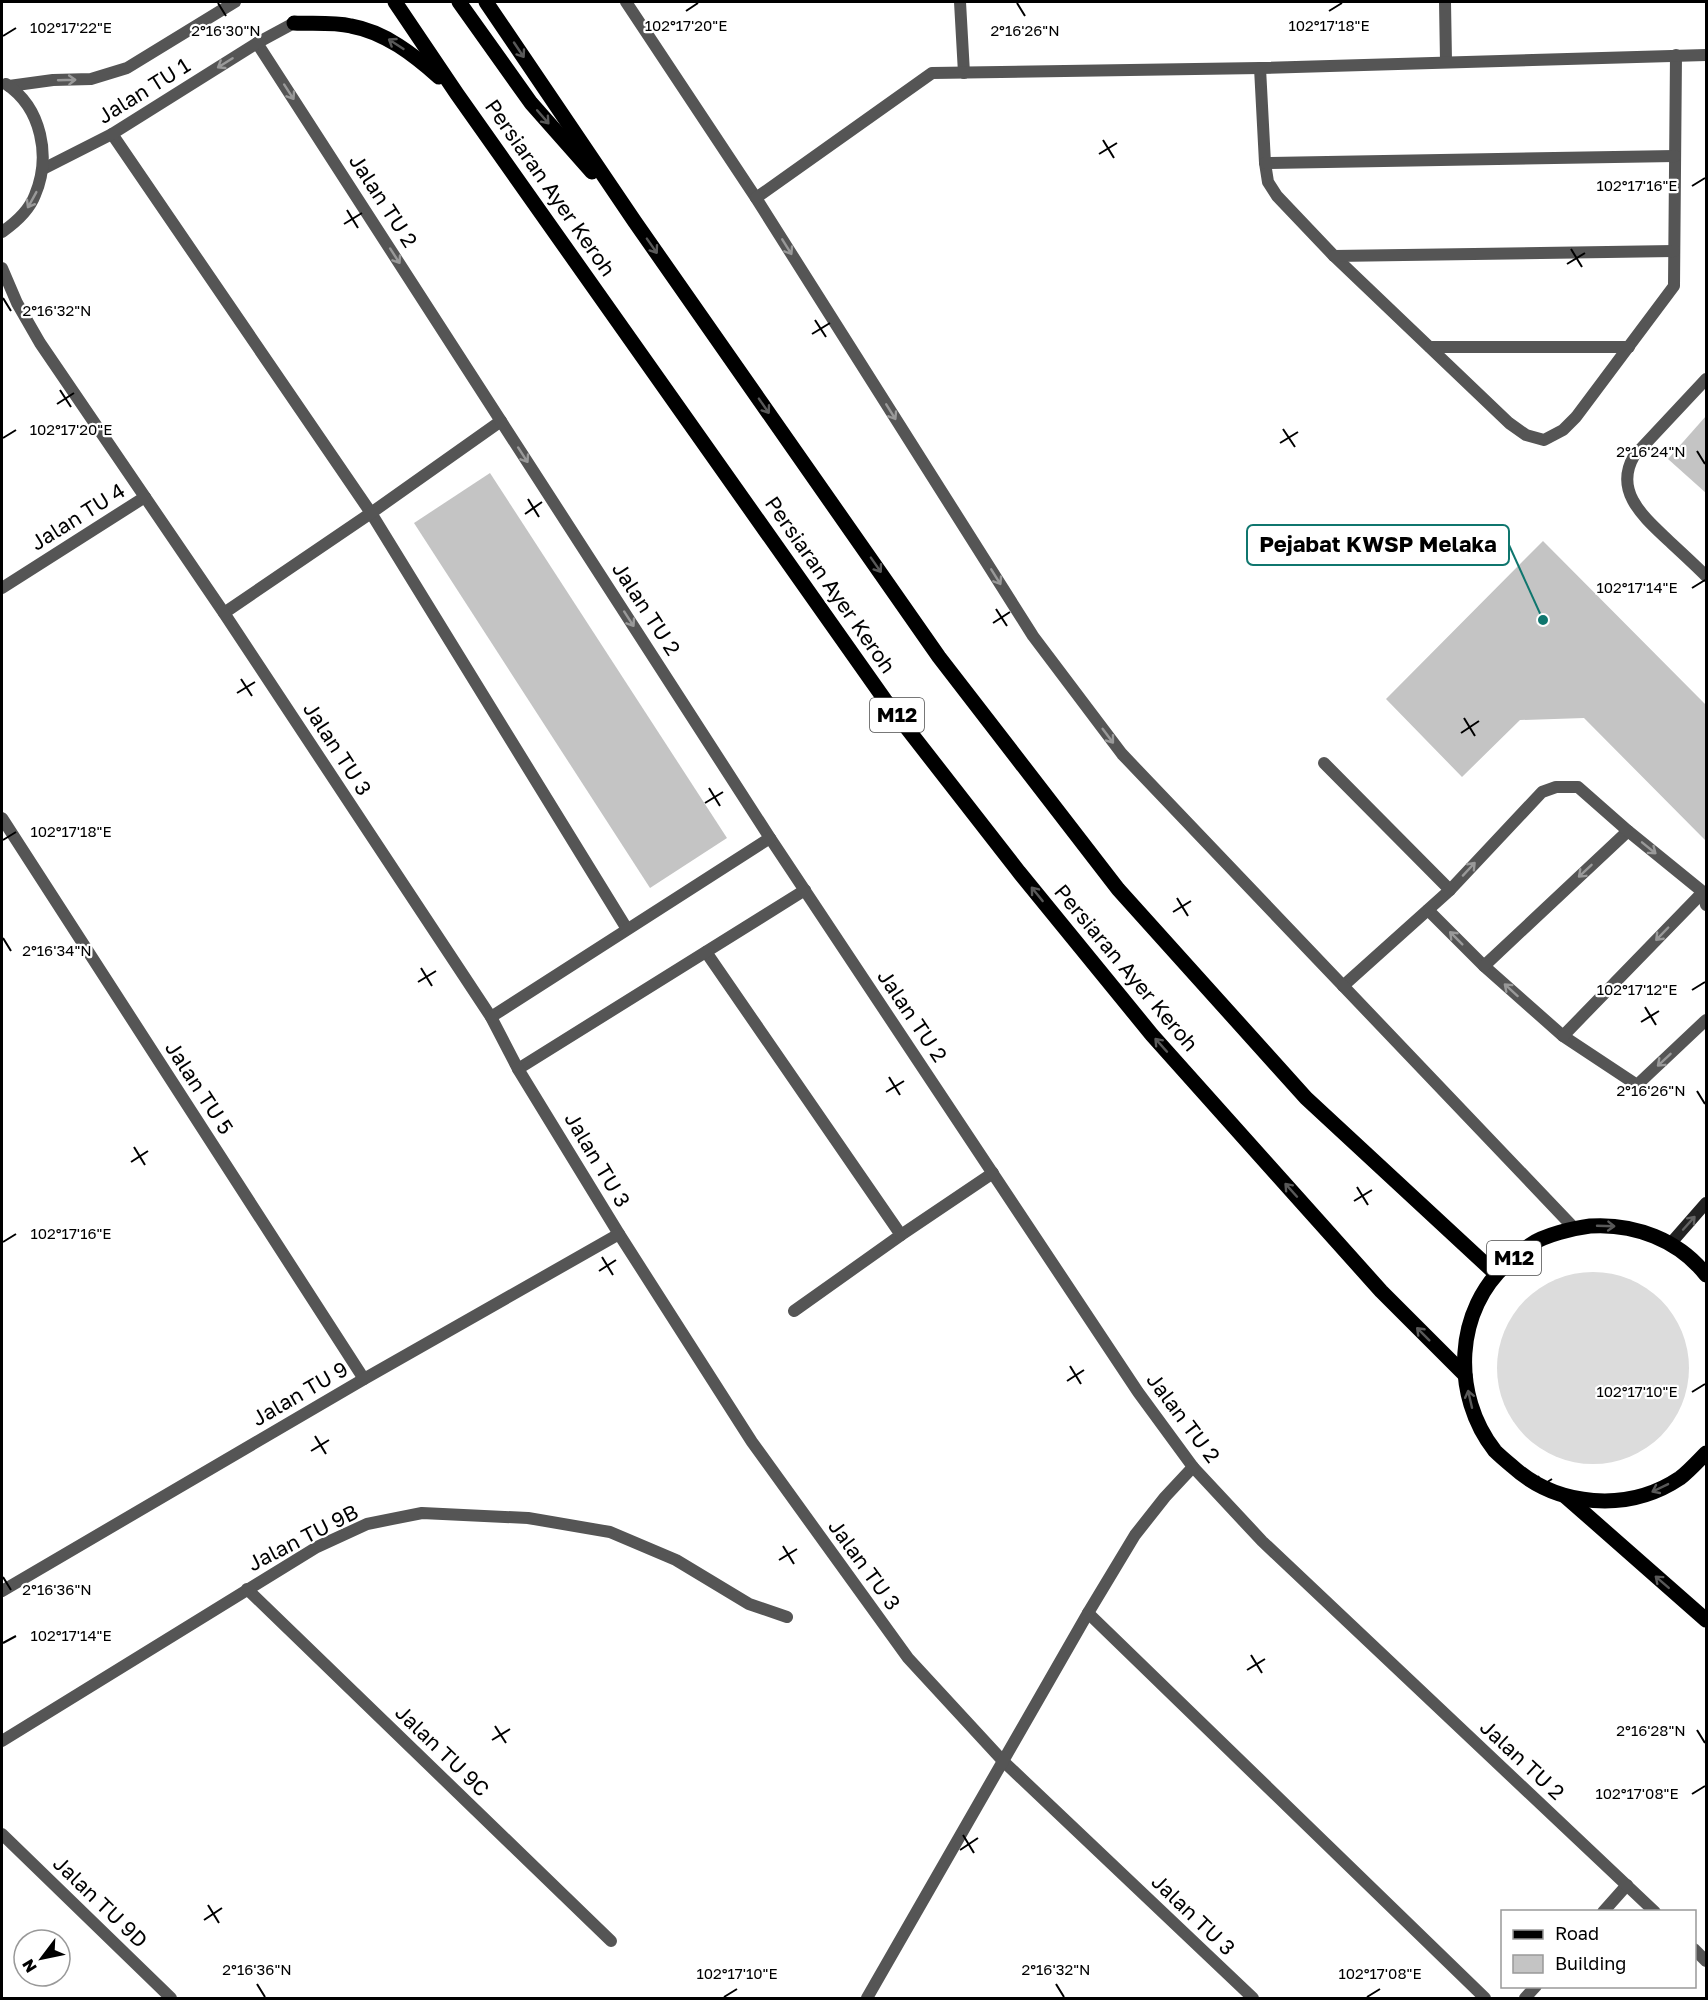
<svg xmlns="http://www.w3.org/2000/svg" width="1708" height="2000" viewBox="0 0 1708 2000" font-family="'Golos Text',sans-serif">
	<rect width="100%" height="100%" fill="#fff"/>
	<circle fill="#dcdcdc" cx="1593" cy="1368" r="96"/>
	<g fill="#c4c4c4">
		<polygon points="1706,416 1706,493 1668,459"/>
		<polygon points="490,473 727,838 650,888 414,523"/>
		<polygon points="1543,541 1706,705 1706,841 1584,718 1520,720 1462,777 1386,699"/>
	</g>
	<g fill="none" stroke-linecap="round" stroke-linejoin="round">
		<g stroke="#555" stroke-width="12">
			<polyline points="960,2 964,73"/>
			<polyline points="1260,68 1265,163 1268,182 1277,196 1334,256 1509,423 1526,435 1544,440 1563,430 1576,417 1674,286 1676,55"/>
			<polyline points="112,134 371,513 627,929"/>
			<polyline points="1265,163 1675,156"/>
			<polyline points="1334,256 1674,251"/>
			<polyline points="1430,347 1629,347"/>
			<path d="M1706 379 1634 456C1613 492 1645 518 1669 541 1682 553 1694 564 1706 576"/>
			<polyline points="224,613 371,513 501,421"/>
			<polyline points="1324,763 1450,890"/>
			<polyline points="1428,910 1484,966 1563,1036 1637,1085 1706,1020"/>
			<polyline points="706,952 901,1235 794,1311"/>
			<polyline points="1484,966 1628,831"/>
			<polyline points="1343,986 1450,890 1542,792 1556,787 1578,787 1628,831 1703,892 1706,905"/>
			<polyline points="1563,1036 1703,892"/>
			<polyline points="518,1069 805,890"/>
			<polyline points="901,1235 993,1173"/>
			<polyline points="1088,1613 1485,1998"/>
			<polyline points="1603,1912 1627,1885"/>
			<polyline points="1525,1998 1536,1986"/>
		</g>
		<g stroke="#555" stroke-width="12">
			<polyline points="626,2 756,198 1033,636 1122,754 1574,1228"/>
			<polyline points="1445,2 1446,61"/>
			<polyline points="257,43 770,838 1138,1392 1193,1467 1262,1541 1655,1912"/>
			<polyline points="756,198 932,73 1260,68 1706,55"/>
			<polyline points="2,268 17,303 40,343 224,613 491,1017 518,1069 619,1234 752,1442 908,1658 1003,1761 1253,1998"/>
			<polyline points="2,588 145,497"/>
			<polyline points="2,818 364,1379"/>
			<polyline points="491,1017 770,838"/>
			<polyline points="247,1589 611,1941"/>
			<polyline points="2,1591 364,1379 619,1234"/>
			<polyline points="2,1741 317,1547 367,1524 422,1513 528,1518 610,1532 676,1560 749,1604 787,1617"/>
			<polyline points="2,1834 171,1998"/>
			<polyline points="1694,1949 1706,1961"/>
			<polyline points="867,1998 1088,1613 1135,1535 1165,1497 1193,1467"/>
		</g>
		<g stroke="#555" stroke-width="12">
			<polyline points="9,86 53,80 91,79 127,68 235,2"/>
			<polyline points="43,169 112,134 257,43 294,23"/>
			<path d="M2 232C15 223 29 211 35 195 51 157 42 108 6 84"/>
		</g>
		<polyline stroke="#222" stroke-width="12" points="1671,1243 1706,1203"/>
		<g stroke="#000" stroke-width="15">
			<polyline points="395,2 457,94 885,700 1019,872 1152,1035 1381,1291 1465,1375"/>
			<polyline points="459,2 531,103 592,172"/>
			<polyline points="486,2 635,222 939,657 1118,889 1306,1098 1496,1274"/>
			<path d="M294 23C312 24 333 22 351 26 385 32 414 55 439 77"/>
			<path d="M1706 1275C1679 1240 1634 1223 1590 1226 1574 1228 1544 1235 1530 1245 1523 1250 1516 1257 1509 1262 1454 1309 1451 1395 1495 1451 1500 1456 1506 1461 1512 1466 1557 1507 1628 1513 1680 1478 1689 1471 1698 1461 1706 1453"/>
			<polyline points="1565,1496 1706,1620"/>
		</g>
	</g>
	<defs><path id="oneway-shaft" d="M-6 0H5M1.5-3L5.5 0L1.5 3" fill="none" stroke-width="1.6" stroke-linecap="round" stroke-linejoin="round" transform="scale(1.5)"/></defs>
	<g stroke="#595959">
		<use href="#oneway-shaft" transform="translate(396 44) rotate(-147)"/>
		<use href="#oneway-shaft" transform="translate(519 50) rotate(56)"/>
		<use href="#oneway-shaft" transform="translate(543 117) rotate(49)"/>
		<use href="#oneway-shaft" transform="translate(652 246) rotate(55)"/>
		<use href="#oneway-shaft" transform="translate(764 406) rotate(55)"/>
		<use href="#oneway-shaft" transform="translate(876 565) rotate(55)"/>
		<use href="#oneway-shaft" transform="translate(1037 894) rotate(-129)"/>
		<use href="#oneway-shaft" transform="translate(1161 1045) rotate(-132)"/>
		<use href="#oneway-shaft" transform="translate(1291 1190) rotate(-132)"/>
		<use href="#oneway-shaft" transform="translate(1606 1226) rotate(2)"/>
		<use href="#oneway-shaft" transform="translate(1423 1334) rotate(-135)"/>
		<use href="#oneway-shaft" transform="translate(1470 1399) rotate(-103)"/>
		<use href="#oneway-shaft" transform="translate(1660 1488) rotate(154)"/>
		<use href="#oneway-shaft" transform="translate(1662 1582) rotate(-139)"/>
	</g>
	<g stroke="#999">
		<use href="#oneway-shaft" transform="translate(225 63) rotate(148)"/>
		<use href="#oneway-shaft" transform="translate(67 80) rotate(-2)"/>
		<use href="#oneway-shaft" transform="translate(289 92) rotate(57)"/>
		<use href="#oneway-shaft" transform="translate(32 200) rotate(119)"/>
		<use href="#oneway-shaft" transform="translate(787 247) rotate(58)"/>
		<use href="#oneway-shaft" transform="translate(395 256) rotate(57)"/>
		<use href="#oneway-shaft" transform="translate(891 412) rotate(58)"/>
		<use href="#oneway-shaft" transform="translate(523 455) rotate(57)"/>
		<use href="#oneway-shaft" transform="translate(996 577) rotate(58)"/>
		<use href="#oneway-shaft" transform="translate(629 619) rotate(57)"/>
		<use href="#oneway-shaft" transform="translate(1108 736) rotate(53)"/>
		<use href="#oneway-shaft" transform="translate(1649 848) rotate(39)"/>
		<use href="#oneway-shaft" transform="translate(1469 869) rotate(-47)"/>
		<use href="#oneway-shaft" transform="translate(1585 871) rotate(137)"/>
		<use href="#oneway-shaft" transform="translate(1662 934) rotate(134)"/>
		<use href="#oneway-shaft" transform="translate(1456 938) rotate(-135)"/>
		<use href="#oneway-shaft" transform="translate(1511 990) rotate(-138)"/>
		<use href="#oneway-shaft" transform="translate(1664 1060) rotate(137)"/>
	</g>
	<use stroke="#646464" href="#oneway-shaft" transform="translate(1689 1223) rotate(-48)"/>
	<path fill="none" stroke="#000" stroke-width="2" d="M218 3 226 16M1017 3 1025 16M686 11 698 3M1329 11 1342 3M3 36 16 28M1103 140 1114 158M1099 154 1117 143M1692 186 1705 178M347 210 358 228M344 224 362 213M1571 249 1582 267M1567 264 1585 253M3 298 11 311M815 320 826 337M812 334 830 323M60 390 71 407M57 404 74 393M1283 429 1295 447M3 438 16 430M1280 443 1298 432M1697 451 1705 464M528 499 539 517M525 514 542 502M1692 588 1705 580M996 609 1007 626M993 623 1010 612M241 679 252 696M237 693 255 682M1464 718 1475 736M1461 733 1479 721M709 788 720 806M705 803 723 792M3 840 16 832M1177 898 1188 916M1173 912 1191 901M3 938 11 951M421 968 432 986M418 982 436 971M1692 990 1705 982M1645 1007 1656 1025M1641 1022 1659 1011M889 1077 900 1095M1697 1091 1705 1104M886 1092 904 1081M134 1147 145 1165M131 1162 148 1151M1357 1187 1368 1205M1354 1201 1372 1190M3 1242 16 1234M602 1257 613 1275M599 1271 616 1260M1070 1366 1081 1384M1067 1381 1084 1370M1692 1392 1705 1384M315 1436 326 1454M311 1451 329 1440M1538 1476 1549 1494M1535 1490 1552 1479M783 1546 794 1564M779 1560 797 1549M3 1577 11 1590M3 1643 16 1636M1251 1655 1262 1673M1247 1670 1265 1659M495 1726 506 1743M1697 1730 1705 1743M492 1740 510 1729M1692 1794 1705 1786M963 1835 974 1853M960 1850 978 1838M208 1905 219 1923M204 1920 222 1908M257 1984 265 1997M1056 1984 1064 1997M724 1997 737 1989M1367 1997 1380 1989"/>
	<g text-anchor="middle" stroke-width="4.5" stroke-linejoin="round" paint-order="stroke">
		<g fill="#fff" stroke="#4c4c4c" stroke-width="1.5">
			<rect x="870" y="698" width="54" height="34" rx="4.5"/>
			<rect x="1487" y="1241" width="54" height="34" rx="4.5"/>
		</g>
		<g font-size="20" font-weight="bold" fill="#000">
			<text x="897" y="722">M12</text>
			<text x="1514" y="1265">M12</text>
		</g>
		<g font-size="21" fill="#000" stroke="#fff">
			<text transform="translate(144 91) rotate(-32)" y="7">Jalan TU 1</text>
			<text transform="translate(550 188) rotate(55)" y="7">Persiaran Ayer Keroh</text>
			<text transform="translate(383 201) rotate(57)" y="7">Jalan TU 2</text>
			<text transform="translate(78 517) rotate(-32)" y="7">Jalan TU 4</text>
			<text transform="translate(830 585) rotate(55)" y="7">Persiaran Ayer Keroh</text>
			<text transform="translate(646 609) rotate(57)" y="7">Jalan TU 2</text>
			<text transform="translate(337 749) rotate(57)" y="7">Jalan TU 3</text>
			<text transform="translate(1126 968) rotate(50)" y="7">Persiaran Ayer Keroh</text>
			<text transform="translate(912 1016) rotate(56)" y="7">Jalan TU 2</text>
			<text transform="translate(199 1088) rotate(57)" y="7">Jalan TU 5</text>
			<text transform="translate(597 1160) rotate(59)" y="7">Jalan TU 3</text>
			<text transform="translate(300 1394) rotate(-30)" y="7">Jalan TU 9</text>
			<text transform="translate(1183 1418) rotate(53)" y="7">Jalan TU 2</text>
			<text transform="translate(303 1538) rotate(-27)" y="7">Jalan TU 9B</text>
			<text transform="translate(864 1565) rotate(54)" y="7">Jalan TU 3</text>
			<text transform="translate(442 1751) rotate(44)" y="7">Jalan TU 9C</text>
			<text transform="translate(1522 1760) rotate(43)" y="7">Jalan TU 2</text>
			<text transform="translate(100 1902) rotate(44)" y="7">Jalan TU 9D</text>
			<text transform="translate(1193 1915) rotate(44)" y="7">Jalan TU 3</text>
		</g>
	</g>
	<g font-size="15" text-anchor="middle" fill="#000" stroke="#fff" stroke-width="4.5" stroke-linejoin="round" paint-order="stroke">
		<text x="1329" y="31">102°17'18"E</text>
		<text x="686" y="31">102°17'20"E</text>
		<text x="71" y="33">102°17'22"E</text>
		<text x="226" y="36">2°16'30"N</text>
		<text x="1025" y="36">2°16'26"N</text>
		<text x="1637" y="191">102°17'16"E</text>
		<text x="57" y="316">2°16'32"N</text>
		<text x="71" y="435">102°17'20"E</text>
		<text x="1651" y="457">2°16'24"N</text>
		<text x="1637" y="593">102°17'14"E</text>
		<text x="71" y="837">102°17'18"E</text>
		<text x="57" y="956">2°16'34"N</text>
		<text x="1637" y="995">102°17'12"E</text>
		<text x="1651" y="1096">2°16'26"N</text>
		<text x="71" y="1239">102°17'16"E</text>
		<text x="1637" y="1397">102°17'10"E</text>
		<text x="57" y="1595">2°16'36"N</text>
		<text x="71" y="1641">102°17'14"E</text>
		<text x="1651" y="1736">2°16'28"N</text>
		<text x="1637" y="1799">102°17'08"E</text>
		<text x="257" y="1975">2°16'36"N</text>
		<text x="1056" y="1975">2°16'32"N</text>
		<text x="737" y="1979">102°17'10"E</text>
		<text x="1380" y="1979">102°17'08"E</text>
	</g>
	<path fill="none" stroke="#0f766e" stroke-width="2" d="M1543 620L1509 545"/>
	<circle fill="#0f766e" stroke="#fff" stroke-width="2" cx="1543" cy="620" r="6"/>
	<rect fill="#fff" stroke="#0f766e" stroke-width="2" x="1247" y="525" width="262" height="40" rx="6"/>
	<g font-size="22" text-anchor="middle" font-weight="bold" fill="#000">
		<text x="1378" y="552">Pejabat KWSP Melaka</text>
	</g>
	<rect width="1708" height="2000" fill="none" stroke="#000000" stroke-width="6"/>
	<rect x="1501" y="1910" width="195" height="78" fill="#ffffff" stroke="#999999" stroke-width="1.5"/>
	<rect x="1513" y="1930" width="30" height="9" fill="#000000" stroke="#999999" stroke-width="1.5"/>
	<text x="1555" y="1940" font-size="18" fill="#000000">Road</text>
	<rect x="1513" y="1955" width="30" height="18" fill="#c4c4c4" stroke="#999999" stroke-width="1.5"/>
	<text x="1555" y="1970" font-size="18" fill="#000000">Building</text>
	<g transform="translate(42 1958) rotate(238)"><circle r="28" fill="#ffffff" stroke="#999999" stroke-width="1.5"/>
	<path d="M0-4.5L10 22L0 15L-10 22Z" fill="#000000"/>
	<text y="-9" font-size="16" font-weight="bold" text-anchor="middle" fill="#000000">N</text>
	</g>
</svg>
